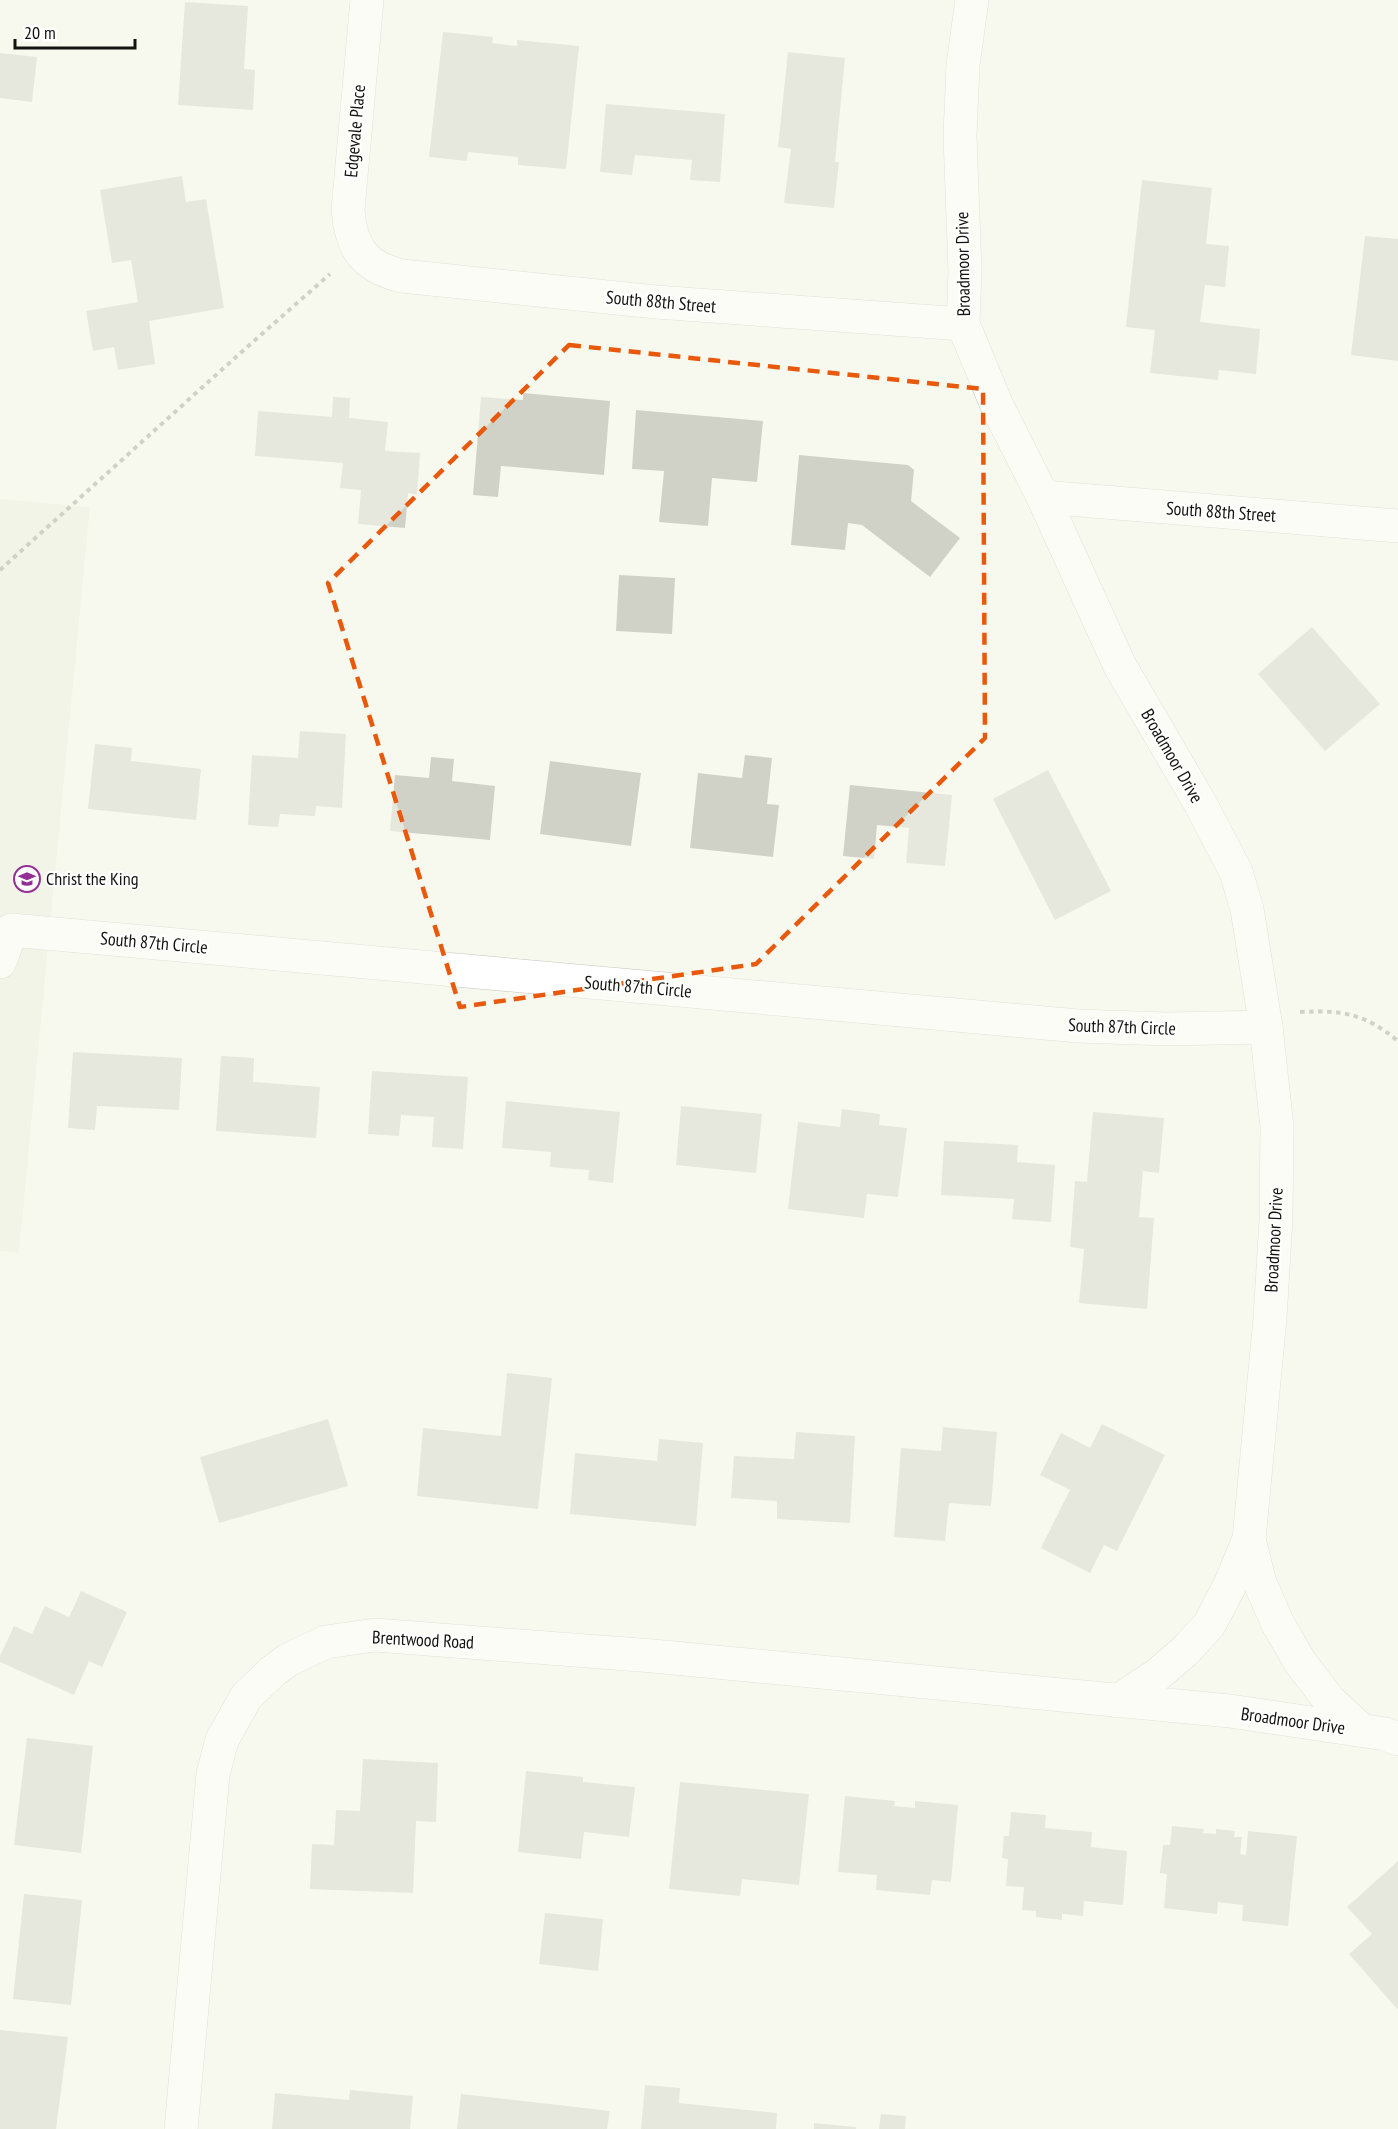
<svg xmlns="http://www.w3.org/2000/svg" width="1398" height="2129" viewBox="0 0 1398 2129" font-family="'PT Sans Narrow',sans-serif">
	<rect width="100%" height="100%" fill="#f7f9ef"/>
	<polygon fill="#ebeedd" points="0,499 90,507 19,1253 0,1251"/>
	<g fill="#d0d2c8">
		<polygon points="185,2 248,6 244,69 255,70 253,110 178,105"/>
		<polygon points="443,32 493,37 492,43 517,46 517,40 579,46 566,169 518,165 518,157 468,152 467,161 429,157"/>
		<polygon points="788,52 845,58 835,162 839,162 834,208 784,203 791,149 778,147"/>
		<polygon points="0,53 37,57 32,102 0,98"/>
		<polygon points="606,104 725,114 720,182 690,180 692,160 635,155 632,175 600,172"/>
		<polygon points="182,176 186,202 206,199 224,308 149,321 155,364 118,370 114,347 93,351 86,311 138,302 131,260 112,263 100,190"/>
		<polygon points="1142,180 1212,188 1206,244 1229,246 1225,287 1205,285 1200,322 1260,329 1256,374 1219,370 1218,380 1150,373 1155,330 1126,327"/>
		<polygon points="1365,236 1398,239 1398,361 1351,355"/>
		<polygon points="523,393 610,401 604,475 501,466 498,497 473,495 481,397 523,400"/>
		<polygon points="333,397 350,398 349,418 388,422 385,451 420,453 417,495 408,493 405,528 358,524 361,490 340,488 343,463 255,456 258,411 332,417"/>
		<polygon points="636,410 763,421 757,482 712,478 708,526 659,522 664,471 632,469"/>
		<polygon points="799,455 908,465 914,470 911,501 960,538 930,577 862,525 848,523 845,550 791,545"/>
		<polygon points="619,575 675,578 672,634 616,631"/>
		<polygon points="1312,627 1380,704 1325,751 1258,674"/>
		<polygon points="300,731 346,734 342,808 316,806 315,816 280,814 278,827 248,825 252,755 298,758"/>
		<polygon points="95,744 132,748 131,761 201,769 196,820 88,809"/>
		<polygon points="745,755 772,758 767,804 779,805 773,857 690,848 698,773 742,778"/>
		<polygon points="431,757 454,759 452,781 495,786 490,840 390,831 395,775 429,778"/>
		<polygon points="550,761 641,773 631,846 540,834"/>
		<polygon points="1048,770 1111,891 1055,920 993,799"/>
		<polygon points="850,785 952,795 945,866 906,863 909,828 877,825 874,859 843,856"/>
		<polygon points="73,1052 182,1058 179,1110 97,1106 95,1130 68,1128"/>
		<polygon points="221,1056 254,1058 253,1082 320,1087 316,1138 216,1131"/>
		<polygon points="372,1071 468,1077 463,1149 432,1147 434,1117 401,1115 399,1136 368,1134"/>
		<polygon points="506,1101 620,1112 613,1183 588,1180 589,1170 550,1167 551,1152 502,1148"/>
		<polygon points="681,1106 762,1114 756,1173 676,1165"/>
		<polygon points="842,1109 880,1114 879,1125 907,1128 898,1197 867,1194 864,1218 788,1209 798,1122 840,1127"/>
		<polygon points="1093,1112 1164,1118 1159,1173 1143,1171 1139,1217 1154,1218 1147,1309 1079,1303 1084,1249 1070,1247 1075,1181 1087,1182"/>
		<polygon points="944,1141 1018,1145 1017,1162 1055,1165 1051,1222 1012,1219 1014,1199 941,1195"/>
		<polygon points="507,1373 552,1378 538,1509 417,1496 423,1428 501,1436"/>
		<polygon points="328,1419 348,1486 219,1523 200,1457"/>
		<polygon points="1102,1424 1165,1455 1117,1551 1104,1545 1090,1573 1041,1548 1070,1490 1040,1475 1061,1433 1090,1448"/>
		<polygon points="943,1427 997,1432 991,1506 949,1503 945,1541 894,1537 901,1448 941,1451"/>
		<polygon points="796,1432 855,1436 850,1523 777,1519 777,1501 731,1498 734,1456 794,1459"/>
		<polygon points="659,1439 703,1443 696,1526 570,1514 575,1453 657,1461"/>
		<polygon points="81,1591 127,1612 102,1667 89,1661 74,1695 0,1662 0,1656 14,1626 32,1634 45,1606 69,1617"/>
		<polygon points="27,1738 93,1746 81,1853 14,1845"/>
		<polygon points="363,1759 438,1763 436,1822 416,1821 413,1893 310,1889 312,1844 334,1845 336,1810 360,1811"/>
		<polygon points="526,1771 583,1777 583,1782 635,1787 629,1837 584,1832 581,1859 518,1852"/>
		<polygon points="680,1782 809,1794 799,1885 742,1879 740,1896 669,1889"/>
		<polygon points="845,1796 895,1801 894,1806 915,1808 915,1801 958,1805 951,1882 932,1880 930,1895 876,1890 877,1875 838,1872"/>
		<polygon points="1011,1812 1046,1815 1045,1828 1092,1832 1091,1847 1127,1851 1123,1905 1084,1901 1083,1916 1062,1914 1062,1920 1036,1917 1036,1911 1022,1910 1024,1887 1006,1886 1008,1859 1002,1858 1004,1836 1009,1836"/>
		<polygon points="1172,1826 1204,1829 1203,1833 1216,1834 1216,1829 1235,1831 1234,1837 1242,1837 1240,1854 1246,1855 1248,1831 1297,1836 1288,1926 1242,1921 1243,1905 1218,1902 1217,1914 1164,1908 1167,1874 1160,1873 1163,1845 1170,1845"/>
		<polygon points="1398,1861 1398,2010 1349,1954 1372,1934 1347,1907"/>
		<polygon points="24,1894 82,1900 71,2005 13,1999"/>
		<polygon points="545,1913 603,1919 598,1971 539,1964"/>
		<polygon points="0,2030 68,2037 56,2129 0,2129"/>
		<polygon points="645,2085 680,2088 679,2103 777,2113 776,2129 641,2129"/>
		<polygon points="350,2090 413,2096 410,2129 272,2129 275,2093 349,2100"/>
		<polygon points="461,2094 610,2111 607,2129 457,2129"/>
		<polygon points="881,2114 906,2116 905,2129 879,2129"/>
		<polygon points="814,2123 856,2127 856,2129 814,2129"/>
	</g>
	<g fill="none" stroke-linecap="round" stroke-linejoin="round">
		<defs>
			<g id="minor">
				<path d="M367 0 348 210C351 248 364 267 402 276L656 302 963 324"/>
				<polyline points="972,0 963,65 960,136 965,271 963,324 998,408 1043,497 1120,666 1200,803 1236,872 1247,909 1266,1027 1277,1127 1276,1219 1270,1318 1249,1539 1229,1587 1209,1625 1185,1651 1157,1675 1118,1701"/>
				<polyline points="1043,497 1398,526"/>
				<polyline points="0,962 11,930 1078,1026 1167,1029 1266,1027"/>
				<polyline points="1249,1539 1260,1583 1278,1624 1300,1662 1329,1700 1361,1730"/>
				<polyline points="181,2129 213,1774 222,1740 246,1697 273,1671 288,1660 326,1642 375,1635 653,1656 1230,1711 1385,1734 1398,1739"/>
			</g>
		</defs>
		<use href="#minor" stroke="#c3c6bc" stroke-width="34"/>
		<g stroke="#a1a29b" stroke-width="4" stroke-dasharray="4.5 4.5" stroke-linecap="butt">
			<polyline points="0,570 237,356 330,274"/>
			<path d="M1300 1012C1342 1010 1364 1013 1398 1041"/>
		</g>
		<use href="#minor" stroke="#fff" stroke-width="33"/>
	</g>
	<path d="M0 0H1398V2129H0ZM569 345 983 389 985 738 756 964 460 1007 328 583Z" fill="#f7f9ef" fill-opacity=".55" fill-rule="evenodd"/>
	<path fill="none" stroke="#e8590c" stroke-width="4.5" stroke-dasharray="12 8" stroke-linejoin="round" d="M569 345 983 389 985 738 756 964 460 1007 328 583Z"/>
	<defs>
		<symbol id="school-ring" viewBox="-11 -11 22 22"><circle r="9.5" fill="#fff" stroke="#932e94" stroke-width="1.5"/><path d="M0-5L7-2L0 1L-7-2ZM-4 1L0 2.5L4 1V4Q0 6-4 4Z" fill="#932e94"/></symbol>
	</defs>
	<g fill-rule="evenodd">
		<use href="#school-ring" x="12" y="864" width="30" height="30"/>
	</g>
	<g text-anchor="middle" stroke-width="4.5" stroke-linejoin="round" paint-order="stroke">
		<g font-size="18" fill="#12120f" stroke="#fff">
			<text transform="translate(355 131) rotate(-85)" y="6">Edgevale Place</text>
			<text transform="translate(963 264) rotate(-91)" y="6">Broadmoor Drive</text>
			<text transform="translate(661 302) rotate(5)" y="6">South 88th Street</text>
			<text transform="translate(1221 512) rotate(4)" y="6">South 88th Street</text>
			<text transform="translate(1172 756) rotate(60)" y="6">Broadmoor Drive</text>
			<text transform="translate(154 943) rotate(5)" y="6">South 87th Circle</text>
			<text transform="translate(638 987) rotate(5)" y="6">South 87th Circle</text>
			<text transform="translate(1122 1027) rotate(2)" y="6">South 87th Circle</text>
			<text transform="translate(1274 1240) rotate(-87)" y="6">Broadmoor Drive</text>
			<text transform="translate(423 1640) rotate(3)" y="6">Brentwood Road</text>
			<text transform="translate(1293 1721) rotate(8)" y="6">Broadmoor Drive</text>
		</g>
		<g font-size="18" fill="#12120f" stroke="#fff" text-anchor="start">
			<text x="46" y="885">Christ the King</text>
		</g>
	</g>
	<path d="M15 39v9h120v-9" fill="none" stroke="#12120f" stroke-width="3"/>
	<text x="24" y="39" font-size="18" fill="#12120f" stroke="#ffffff" stroke-width="4.5" paint-order="stroke">20 m</text>
</svg>
